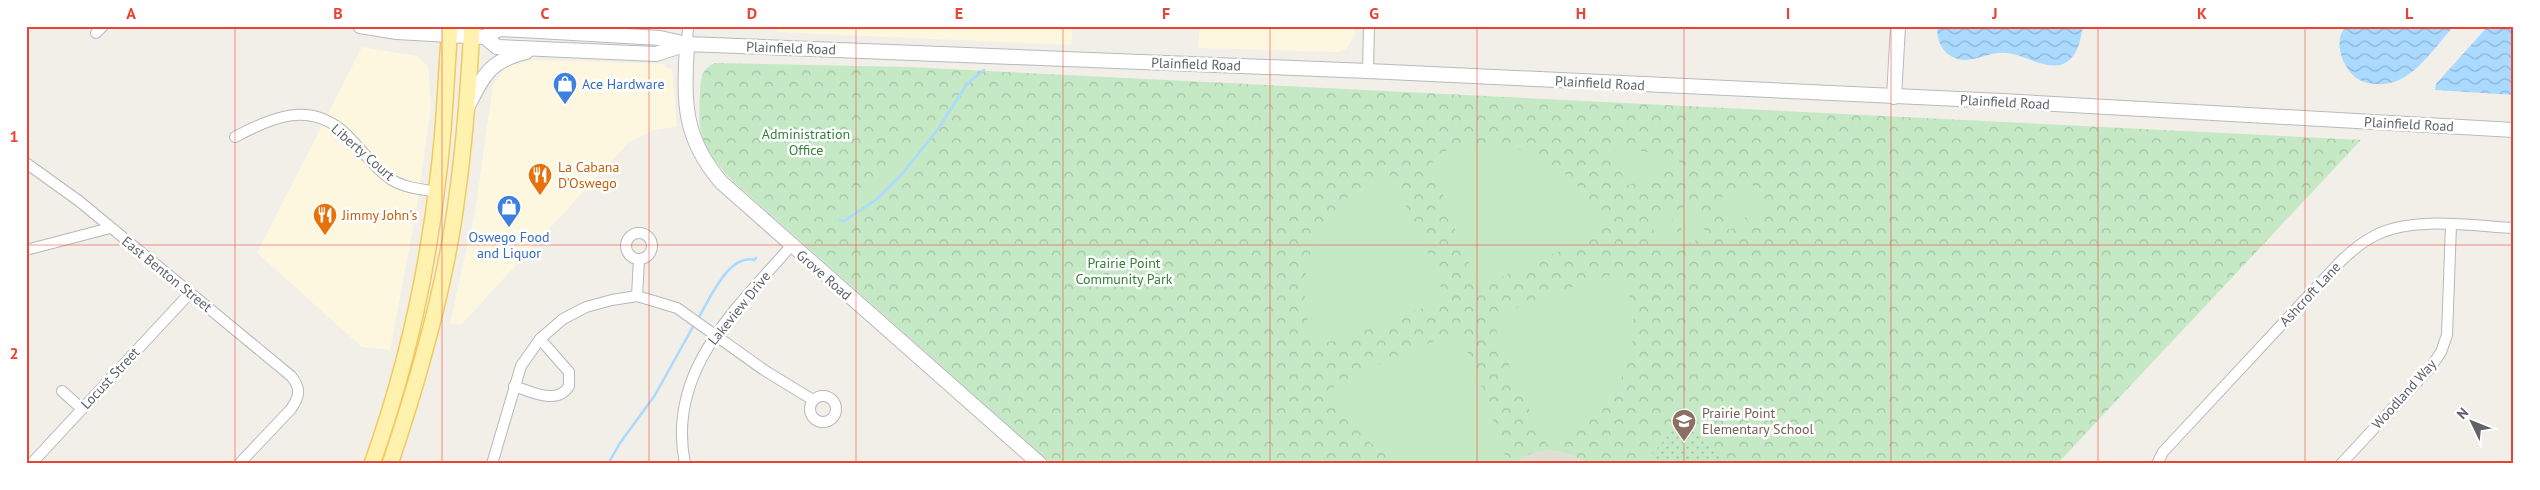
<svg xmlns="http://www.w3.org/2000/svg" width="2540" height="490" viewBox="0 0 2540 490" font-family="'PT Sans',sans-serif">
	<defs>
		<pattern id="grass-dots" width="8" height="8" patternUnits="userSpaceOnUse" patternTransform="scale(1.25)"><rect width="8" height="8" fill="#c5e8c5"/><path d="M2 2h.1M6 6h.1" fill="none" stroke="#a3c0a4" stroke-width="1.8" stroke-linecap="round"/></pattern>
		<pattern id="park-crowns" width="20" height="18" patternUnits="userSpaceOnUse" patternTransform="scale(1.25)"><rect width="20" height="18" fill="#c5e8c5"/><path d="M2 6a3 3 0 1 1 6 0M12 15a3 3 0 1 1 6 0" fill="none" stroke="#a3c0a4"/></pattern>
		<pattern id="water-waves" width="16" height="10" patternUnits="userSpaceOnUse" patternTransform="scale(1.25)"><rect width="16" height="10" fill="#aadaff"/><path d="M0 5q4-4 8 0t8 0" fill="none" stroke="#8eb4d2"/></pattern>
	</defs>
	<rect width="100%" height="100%" fill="#f1efe8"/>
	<g fill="#fef7e0">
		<polygon points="777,26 1073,26 1071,45 777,32"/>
		<polygon points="1200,26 1355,26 1355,37 1351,42 1346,49 1338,52 1198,48"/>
		<polygon points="362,47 417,56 428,66 431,106 416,212 390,350 362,347 257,253"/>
		<polygon points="534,60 664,64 667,68 672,69 677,127 654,130 628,143 461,325 450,323 475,212 493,85 506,67"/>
	</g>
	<polygon fill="#e1ded6" points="1548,450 1573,455 1587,464 1513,464 1530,454"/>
	<polygon fill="url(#grass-dots)" points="1681,420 1731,464 1643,464"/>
	<path fill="url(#park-crowns)" d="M715 63 908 67 2361 140 2057 464H1731L1681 421 1643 464H1587L1573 455 1548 450 1530 454 1513 464H1052L733 181C703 149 697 139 700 95 701 80 700 70 715 63Z"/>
	<g fill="#c5e8c5">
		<path d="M1478 144C1539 145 1580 174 1604 229 1564 249 1525 268 1484 284L1476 279 1453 225 1431 156 1460 146Z"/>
		<path d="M915 145 939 147C911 183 885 200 847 226L840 224 836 215 889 170 907 149Z"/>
		<polygon points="1624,145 1628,148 1679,159 1680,166 1629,185 1626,184 1614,154 1616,149"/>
		<path d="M1389 173 1422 237 1443 293 1439 301 1385 324 1316 346C1286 274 1317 201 1389 173Z"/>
		<polygon points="1753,185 1766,214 1748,222 1736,193"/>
		<polygon points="1734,192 1747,222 1729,230 1716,200"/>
		<polygon points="1694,203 1707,236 1687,244 1674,211"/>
		<polygon points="1670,213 1683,246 1663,254 1650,221"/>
		<path d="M1621 272C1655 346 1617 414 1547 445L1514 379 1494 324 1497 316 1552 293Z"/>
		<path d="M1453 334 1462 338 1465 346 1484 392 1507 461 1501 464H1405C1370 450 1346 422 1332 388L1393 357Z"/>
	</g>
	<g fill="url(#water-waves)">
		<path d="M1937 26H2083C2080 40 2079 55 2065 63 2048 72 2024 54 2006 53 1987 51 1969 67 1951 56 1940 50 1937 38 1937 26Z"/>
		<path d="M2347 26H2454C2438 43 2421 70 2399 80 2387 86 2366 86 2355 77 2342 66 2332 39 2347 26Z"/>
		<polygon points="2488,26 2514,26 2514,95 2435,90 2436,84"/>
	</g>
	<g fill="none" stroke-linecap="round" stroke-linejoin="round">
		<g stroke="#aadaff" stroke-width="2.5">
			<polyline points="840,220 844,221 877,199 902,174 938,129 967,84 984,70"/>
			<path d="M698 319C709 300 729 253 754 260L756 258"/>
			<polyline points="608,464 620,443 655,395 695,323"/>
		</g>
		<defs>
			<g id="street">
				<polyline points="96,33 103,26"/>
				<polyline points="687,44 688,26"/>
				<polyline points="1368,71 1369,26"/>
				<path d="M235 137C272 117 311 100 347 135 361 149 373 166 389 178 403 188 421 189 437 192"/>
				<path d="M26 163 79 201 291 376C301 388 300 396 291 409L239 464"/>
				<circle cx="639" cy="246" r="13"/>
				<polyline points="26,250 110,228"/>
				<polyline points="637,296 639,259"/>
				<path d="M514 386C530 391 557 406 569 386V372L540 339"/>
				<polyline points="62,391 82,409"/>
				<circle cx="823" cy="409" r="13"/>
				<polyline points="31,464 190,293"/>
				<polyline points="492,464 521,366 540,339 563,319 586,307 612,300 637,296 677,308 764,370 813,400"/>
				<path d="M685 464C666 371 736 309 791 246"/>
				<path d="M2157 464 2163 452 2339 263C2350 252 2362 242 2376 235 2413 216 2473 226 2514 228"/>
				<polyline points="2341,464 2431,367 2441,352 2447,335 2451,225"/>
			</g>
			<g id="secondary">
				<polyline points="360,26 397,32 485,37 499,29 521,30 660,38 687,44 1368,71 2002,101 2514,130"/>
				<polyline points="485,37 497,47 656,54 687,44"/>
				<path d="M687 44C684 101 682 136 721 182L1040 464"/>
				<polyline points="1894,97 1898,26"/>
				<path d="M467 108C483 76 489 61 526 52"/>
			</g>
			<g id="primary">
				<path d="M372 464C406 369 428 270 439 170 445 122 446 74 450 26"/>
				<path d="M390 464C419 378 446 285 457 196 465 140 469 82 472 26"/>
			</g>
		</defs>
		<use href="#street" stroke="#b5b8bc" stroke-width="12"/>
		<use href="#secondary" stroke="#b6babf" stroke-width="16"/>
		<use href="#primary" stroke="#f2c960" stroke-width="18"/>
		<use href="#street" stroke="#fff" stroke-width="10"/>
		<use href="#secondary" stroke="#fff" stroke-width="14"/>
		<use href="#primary" stroke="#fff2af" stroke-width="15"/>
	</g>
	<path fill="none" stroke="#ea4335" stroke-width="1" stroke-opacity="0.55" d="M235 26V464M442 26V464M649 26V464M856 26V464M1063 26V464M1270 26V464M1477 26V464M1684 26V464M1891 26V464M2098 26V464M2305 26V464M26 245H2514"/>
	<defs>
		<symbol id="shop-pin" viewBox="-11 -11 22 30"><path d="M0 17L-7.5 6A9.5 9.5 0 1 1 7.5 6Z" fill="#3f7fe0" stroke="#fff"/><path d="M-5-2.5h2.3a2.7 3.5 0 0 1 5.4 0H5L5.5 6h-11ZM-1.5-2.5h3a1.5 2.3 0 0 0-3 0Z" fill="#fff"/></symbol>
		<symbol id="restaurant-pin" viewBox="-11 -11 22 30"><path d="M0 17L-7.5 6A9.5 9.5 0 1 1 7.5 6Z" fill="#e8710a" stroke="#fff"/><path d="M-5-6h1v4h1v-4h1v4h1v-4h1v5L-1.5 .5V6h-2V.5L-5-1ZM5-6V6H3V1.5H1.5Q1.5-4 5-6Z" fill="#fff"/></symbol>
		<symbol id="school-pin" viewBox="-11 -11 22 30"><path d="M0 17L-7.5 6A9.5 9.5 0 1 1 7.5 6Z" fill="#8d6e63" stroke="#fff"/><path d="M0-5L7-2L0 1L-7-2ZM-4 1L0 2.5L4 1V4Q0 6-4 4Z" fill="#fff"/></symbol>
	</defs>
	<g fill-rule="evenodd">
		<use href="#shop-pin" x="551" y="70" width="28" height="38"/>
		<use href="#restaurant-pin" x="526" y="161" width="28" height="38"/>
		<use href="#shop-pin" x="495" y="193" width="28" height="38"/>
		<use href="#restaurant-pin" x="311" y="201" width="28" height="38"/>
		<use href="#school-pin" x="1670" y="407" width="28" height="38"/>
	</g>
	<g text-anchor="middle" stroke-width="5" stroke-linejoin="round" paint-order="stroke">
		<g font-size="14" fill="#5f6368" stroke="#fff">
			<text transform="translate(791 48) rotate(2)" y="5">Plainfield Road</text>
			<text transform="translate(1196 64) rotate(2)" y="5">Plainfield Road</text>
			<text transform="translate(1600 83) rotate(3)" y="5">Plainfield Road</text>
			<text transform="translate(2005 102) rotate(3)" y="5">Plainfield Road</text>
			<text transform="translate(2409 124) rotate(3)" y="5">Plainfield Road</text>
			<text transform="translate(363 152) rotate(41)" y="5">Liberty Court</text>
			<text transform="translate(167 274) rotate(39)" y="5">East Benton Street</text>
			<text transform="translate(824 275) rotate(41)" y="5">Grove Road</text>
			<text transform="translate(2310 294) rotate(-47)" y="5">Ashcroft Lane</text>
			<text transform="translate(739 308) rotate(-51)" y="5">Lakeview Drive</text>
			<text transform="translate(110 378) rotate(-47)" y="5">Locust Street</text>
			<text transform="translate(2404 394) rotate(-48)" y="5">Woodland Way</text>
		</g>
		<g font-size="14" fill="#366cbe" stroke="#fff" text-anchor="start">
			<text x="582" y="89">Ace Hardware</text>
			<text x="509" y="242" text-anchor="middle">Oswego Food<tspan x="509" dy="16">and Liquor</tspan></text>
		</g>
		<g font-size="14" fill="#348238" stroke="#fff">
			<text x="806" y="139">Administration<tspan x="806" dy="16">Office</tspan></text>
			<text x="1124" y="268">Prairie Point<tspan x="1124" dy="16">Community Park</tspan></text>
		</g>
		<g font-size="14" fill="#c56008" stroke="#fff" text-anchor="start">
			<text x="558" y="172">La Cabana<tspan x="558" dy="16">D'Oswego</tspan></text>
			<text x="342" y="220">Jimmy John's</text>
		</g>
		<g font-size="14" fill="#785e54" stroke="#fff" text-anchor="start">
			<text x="1702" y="418">Prairie Point<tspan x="1702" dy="16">Elementary School</tspan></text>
		</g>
	</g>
	<rect width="2540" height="490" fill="none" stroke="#ffffff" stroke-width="55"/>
	<g transform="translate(2472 422) rotate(313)" stroke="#ffffff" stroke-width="4" paint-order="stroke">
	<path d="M0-4L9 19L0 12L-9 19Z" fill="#5f6368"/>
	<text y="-8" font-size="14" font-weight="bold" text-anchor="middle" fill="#5f6368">N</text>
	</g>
	<rect x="28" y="28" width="2484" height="434" fill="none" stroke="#ea4335" stroke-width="2"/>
	<g font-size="16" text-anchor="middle" font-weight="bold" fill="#ea4335">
		<text x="131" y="19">A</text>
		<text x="338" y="19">B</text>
		<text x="545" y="19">C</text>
		<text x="752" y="19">D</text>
		<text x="959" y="19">E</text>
		<text x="1166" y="19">F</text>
		<text x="1374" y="19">G</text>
		<text x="1581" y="19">H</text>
		<text x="1788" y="19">I</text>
		<text x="1995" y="19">J</text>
		<text x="2202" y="19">K</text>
		<text x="2409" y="19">L</text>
		<text x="14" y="142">1</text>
		<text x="14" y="359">2</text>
	</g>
</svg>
